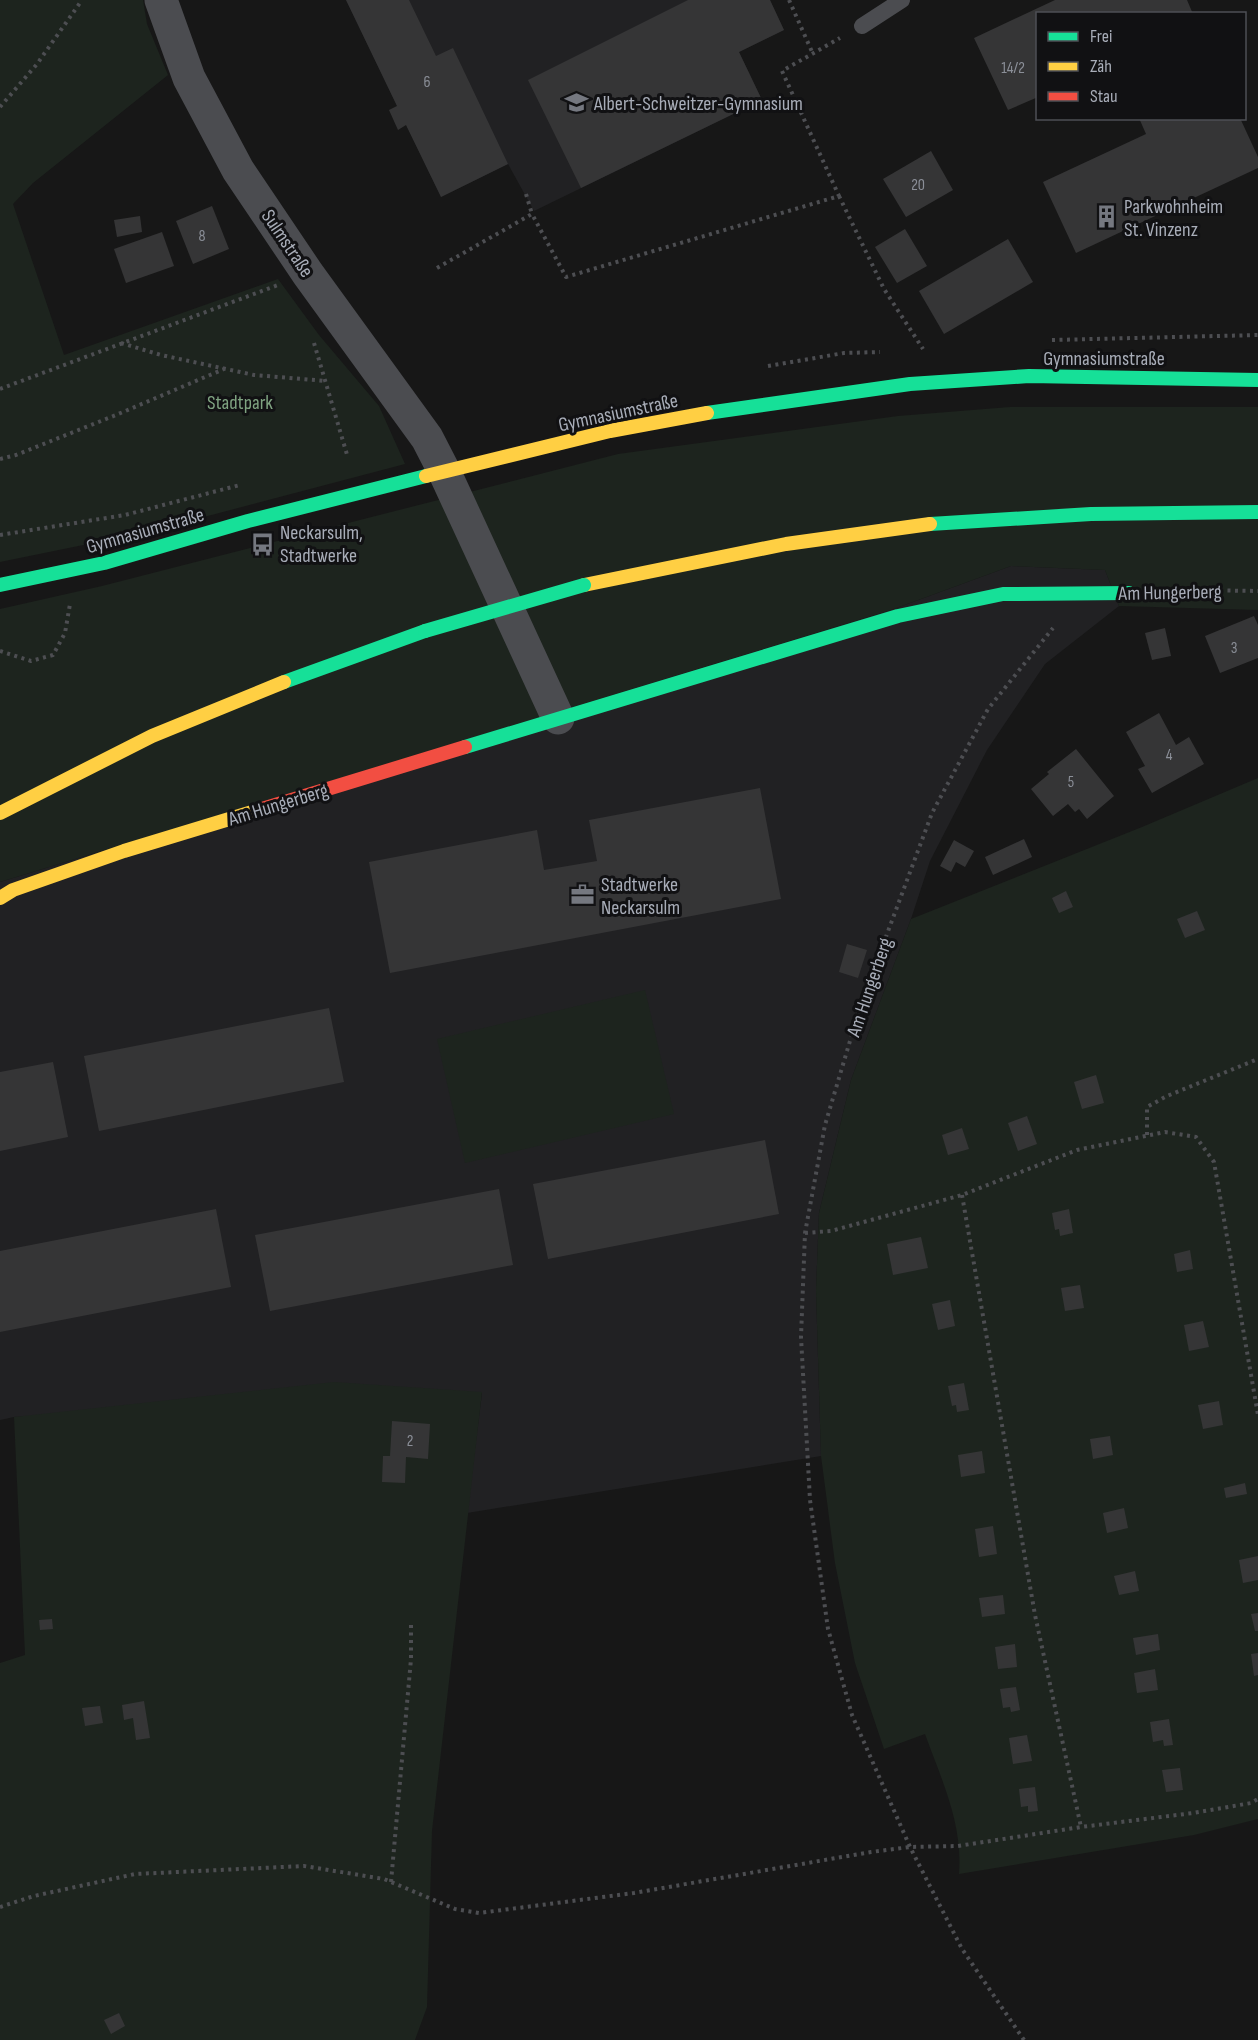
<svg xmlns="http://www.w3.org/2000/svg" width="1258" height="2040" viewBox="0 0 1258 2040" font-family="'Sofia Sans Condensed',sans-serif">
	<rect width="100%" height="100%" fill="#171717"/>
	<g fill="#212123">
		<polygon points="346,0 770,0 784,30 739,52 762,100 534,211 508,164 441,197"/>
		<polygon points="1011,566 1105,570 1119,606 1045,664 987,750 930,861 911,919 851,1080 819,1213 816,1291 821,1456 467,1513 482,1393 14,1417 0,1420 0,882 891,610"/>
	</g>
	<g fill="#1d241e">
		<polygon points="0,0 143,0 147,24 168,75 33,183 13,204 64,355 278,279 319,335 379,406 405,464 147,532 0,562"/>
		<polygon points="1010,407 1258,407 1258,610 1119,606 1105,570 1011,566 891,610 0,882 0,609 102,586 618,454 898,416"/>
		<path d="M1258 778V1819L1194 1835 959 1874C963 1824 942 1781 925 1734L884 1749 855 1663 835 1563 821 1456 816 1291 819 1213 851 1080 911 919 1142 827Z"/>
		<polygon points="645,990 674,1114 465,1163 437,1039"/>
		<polygon points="334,1382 482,1392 432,1831 427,2007 415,2040 0,2040 0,1663 25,1655 14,1417"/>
	</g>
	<g fill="#353536">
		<polygon points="346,0 409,0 436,56 453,48 508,164 441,197 406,125 398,130 389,110 397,106"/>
		<polygon points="688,0 770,0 784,30 739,52 762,100 581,188 528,80"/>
		<polygon points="1055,0 1187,0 1193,14 1038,14 1038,97 1008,110 974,38"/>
		<polygon points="1139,118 1240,118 1258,157 1258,168 1076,253 1043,182 1146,134"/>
		<polygon points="931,151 953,190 906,217 883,179"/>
		<polygon points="212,206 229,249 193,264 176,221"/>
		<polygon points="140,216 142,232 117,237 114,220"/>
		<polygon points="905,229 927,266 897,283 875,247"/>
		<polygon points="162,232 174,266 126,283 114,249"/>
		<polygon points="1008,239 1033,282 944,334 919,291"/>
		<polygon points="1254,616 1258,625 1258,658 1220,673 1205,636"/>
		<polygon points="1165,628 1171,656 1152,660 1145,633"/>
		<polygon points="1159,713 1176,745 1189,737 1204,764 1152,793 1138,769 1145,766 1126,732"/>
		<polygon points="1076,749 1114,796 1087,819 1079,809 1075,812 1068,804 1053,816 1031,789 1049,774 1047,772"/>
		<polygon points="760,788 781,899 390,973 369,862 537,830 544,870 597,861 589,820"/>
		<polygon points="1024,839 1032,857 993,875 985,857"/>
		<polygon points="954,840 974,851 965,867 956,862 951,872 940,866"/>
		<polygon points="1066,891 1073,907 1059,913 1052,898"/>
		<polygon points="1197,911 1205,930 1185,938 1177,919"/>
		<polygon points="847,944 867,950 858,978 839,972"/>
		<polygon points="329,1008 344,1082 99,1131 84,1056"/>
		<polygon points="53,1062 68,1137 0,1151 0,1072"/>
		<polygon points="1096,1075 1104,1103 1082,1109 1074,1082"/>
		<polygon points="1027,1116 1037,1144 1018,1151 1008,1123"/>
		<polygon points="962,1128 969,1149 948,1155 942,1135"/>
		<polygon points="765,1140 779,1214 548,1259 533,1184"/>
		<polygon points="499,1189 513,1265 270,1311 255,1235"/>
		<polygon points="216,1209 231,1287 0,1332 0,1251"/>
		<polygon points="1069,1209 1073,1233 1060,1236 1059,1229 1055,1230 1052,1213"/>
		<polygon points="921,1237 928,1268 893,1275 887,1244"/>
		<polygon points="1190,1250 1193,1269 1177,1272 1174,1254"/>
		<polygon points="1080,1285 1084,1308 1065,1311 1061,1288"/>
		<polygon points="950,1300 955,1326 938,1330 932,1304"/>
		<polygon points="1203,1321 1209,1347 1189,1351 1184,1325"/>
		<polygon points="964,1383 969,1410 957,1412 956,1405 952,1406 948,1386"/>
		<polygon points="1219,1401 1223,1425 1203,1429 1198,1405"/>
		<polygon points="392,1421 430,1424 428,1459 406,1457 405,1483 382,1482 383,1456 390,1456"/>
		<polygon points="1110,1436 1113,1455 1093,1459 1090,1439"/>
		<polygon points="982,1451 985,1473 961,1477 958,1455"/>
		<polygon points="1245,1483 1247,1494 1226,1498 1224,1488"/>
		<polygon points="1124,1508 1128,1528 1107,1533 1103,1513"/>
		<polygon points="993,1526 997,1554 979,1557 975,1529"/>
		<polygon points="1258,1556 1258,1580 1243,1583 1239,1560"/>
		<polygon points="1135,1571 1139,1591 1119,1595 1114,1576"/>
		<polygon points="1003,1595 1005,1614 982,1617 979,1598"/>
		<polygon points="1258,1613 1258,1631 1255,1631 1251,1614"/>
		<polygon points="52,1619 53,1629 40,1630 39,1620"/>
		<polygon points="1158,1634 1160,1650 1136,1655 1133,1638"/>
		<polygon points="1015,1644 1017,1667 998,1669 995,1647"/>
		<polygon points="1258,1653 1258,1675 1254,1676 1251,1654"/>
		<polygon points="1155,1669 1158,1690 1137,1693 1134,1673"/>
		<polygon points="1016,1687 1020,1710 1011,1712 1010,1707 1003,1708 1000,1689"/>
		<polygon points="144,1701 150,1738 136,1740 133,1718 124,1720 122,1705"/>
		<polygon points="100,1706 103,1723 85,1726 82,1708"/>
		<polygon points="1169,1719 1173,1745 1164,1746 1163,1740 1153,1742 1150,1722"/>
		<polygon points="1027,1735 1032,1761 1013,1764 1009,1738"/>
		<polygon points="1180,1768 1183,1790 1166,1792 1162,1770"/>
		<polygon points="1035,1787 1038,1811 1028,1812 1028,1806 1021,1807 1019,1789"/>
		<polygon points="119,2013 125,2026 111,2034 104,2020"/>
	</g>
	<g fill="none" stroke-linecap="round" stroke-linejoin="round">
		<g stroke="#4d4e52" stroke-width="4" stroke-dasharray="3 4.5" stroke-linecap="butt">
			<polyline points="789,0 813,54"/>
			<polyline points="0,107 37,64 82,0"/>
			<polyline points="526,194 532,214"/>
			<polyline points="839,196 884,289 923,349"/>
			<polyline points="437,268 532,214 566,277 839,196 782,71 840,38"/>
			<polyline points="1052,340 1258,335"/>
			<polyline points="121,343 161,355 254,375 326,381"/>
			<polyline points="314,343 348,458"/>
			<polyline points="768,366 844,353 880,352"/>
			<polyline points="0,389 278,285"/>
			<polyline points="0,459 16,455 116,415 224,369"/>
			<polyline points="0,535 125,515 240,485"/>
			<polyline points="1160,591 1194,590 1258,591"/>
			<polyline points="0,651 31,661 53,655 65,633 70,604"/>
			<polyline points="1147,1135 1147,1107 1167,1096 1258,1059"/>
			<polyline points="962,1195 1035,1615 1081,1827"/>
			<polyline points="805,1233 831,1231 962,1195 1077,1150 1165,1132 1196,1137 1214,1162 1258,1415"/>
			<polyline points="391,1882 411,1659 411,1625"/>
			<polyline points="0,1907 34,1896 135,1874 304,1866 384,1879 455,1909 479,1913 634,1893 871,1852 910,1847 958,1846 1081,1827 1193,1813 1251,1803 1258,1799"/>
			<polyline points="1024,2040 962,1949 910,1847 852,1715 828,1629 810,1500 801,1337 805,1233 825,1125 861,1004 932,813 988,709 1053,628"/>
		</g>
		<polyline stroke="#4b4c50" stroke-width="16" points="862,26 902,0"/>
		<polyline stroke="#4b4c50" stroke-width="33" points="161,0 189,78 238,170 308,274 427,438 444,471 558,718"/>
		<g stroke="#16e098" stroke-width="14">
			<polyline points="707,413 910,384 1029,376 1258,380"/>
			<polyline points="930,524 1091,514 1258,512"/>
			<polyline points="0,585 104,563 248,521 426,476"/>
			<polyline points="284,682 425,631"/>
			<polyline points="465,747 898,616 1003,594 1129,593"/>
		</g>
		<g stroke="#ffcf43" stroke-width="14">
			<polyline points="426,476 610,431 707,413"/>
			<polyline points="584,585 786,544 930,524"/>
			<polyline points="0,813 152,736 284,682"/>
			<polyline points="0,898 13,890 124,851 262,809"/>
		</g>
		<polyline stroke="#f24e42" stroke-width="14" points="262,809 465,747"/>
		<polyline stroke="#16e098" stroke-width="14" points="425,631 584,585"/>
	</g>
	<defs>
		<symbol id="school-bare" viewBox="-9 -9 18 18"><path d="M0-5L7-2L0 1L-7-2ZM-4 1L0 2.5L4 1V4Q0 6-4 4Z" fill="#757880" stroke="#111113" stroke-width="2.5" paint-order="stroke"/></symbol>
		<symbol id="building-bare" viewBox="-9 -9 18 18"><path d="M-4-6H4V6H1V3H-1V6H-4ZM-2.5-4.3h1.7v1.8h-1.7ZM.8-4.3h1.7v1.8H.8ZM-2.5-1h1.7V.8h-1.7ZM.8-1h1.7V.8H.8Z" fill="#757880" stroke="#111113" stroke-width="2.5" paint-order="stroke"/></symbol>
		<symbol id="bus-bare" viewBox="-9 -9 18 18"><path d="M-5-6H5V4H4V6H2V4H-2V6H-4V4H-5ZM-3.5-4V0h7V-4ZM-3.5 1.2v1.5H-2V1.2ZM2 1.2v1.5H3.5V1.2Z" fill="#757880" stroke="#111113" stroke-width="2.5" paint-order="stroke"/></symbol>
		<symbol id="office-bare" viewBox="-9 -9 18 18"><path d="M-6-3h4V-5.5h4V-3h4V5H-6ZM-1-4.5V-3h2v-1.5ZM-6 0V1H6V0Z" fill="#757880" stroke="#111113" stroke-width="2.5" paint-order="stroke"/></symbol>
	</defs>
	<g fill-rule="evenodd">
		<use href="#school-bare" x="560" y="86" width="33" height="33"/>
		<use href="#building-bare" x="1090" y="200" width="33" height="33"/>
		<use href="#bus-bare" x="246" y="528" width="33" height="33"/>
		<use href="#office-bare" x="566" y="878" width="33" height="33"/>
	</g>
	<g text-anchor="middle" stroke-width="6" stroke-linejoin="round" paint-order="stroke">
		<g font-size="16" fill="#8b8f98">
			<text x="1013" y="73">14/2</text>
			<text x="427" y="87">6</text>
			<text x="918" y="190">20</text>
			<text x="202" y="241">8</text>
			<text x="1234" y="653">3</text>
			<text x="1169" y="760">4</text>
			<text x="1071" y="787">5</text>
			<text x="410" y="1446">2</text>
		</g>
		<g font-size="20" fill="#a8adb8" stroke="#111113" text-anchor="start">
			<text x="594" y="110">Albert-Schweitzer-Gymnasium</text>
			<text x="1124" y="213">Parkwohnheim<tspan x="1124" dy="23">St. Vinzenz</tspan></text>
			<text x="280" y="539">Neckarsulm,<tspan x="280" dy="23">Stadtwerke</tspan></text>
			<text x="601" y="891">Stadtwerke<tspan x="601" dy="23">Neckarsulm</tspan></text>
		</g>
		<g font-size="20" fill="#a8adb8" stroke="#111113">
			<text transform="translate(288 243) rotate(56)" y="7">Sulmstraße</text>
			<text x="1104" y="365">Gymnasiumstraße</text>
			<text transform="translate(618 412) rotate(-12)" y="7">Gymnasiumstraße</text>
			<text transform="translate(145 530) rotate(-16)" y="7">Gymnasiumstraße</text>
			<text transform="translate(1170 592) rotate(-1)" y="7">Am Hungerberg</text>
			<text transform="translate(278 804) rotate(-17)" y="7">Am Hungerberg</text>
			<text transform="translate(869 987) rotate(-71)" y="7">Am Hungerberg</text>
		</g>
		<g font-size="20" fill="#7fa381" stroke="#111113">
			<text x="240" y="409">Stadtpark</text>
		</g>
	</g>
	<rect x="1036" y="12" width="210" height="108" fill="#111113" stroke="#4d4f55" stroke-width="1.5"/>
	<rect x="1048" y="32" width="30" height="9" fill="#16e098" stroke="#4d4f55" stroke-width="1.5"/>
	<text x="1090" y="42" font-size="18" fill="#a8adb8">Frei</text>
	<rect x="1048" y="62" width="30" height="9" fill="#ffcf43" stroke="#4d4f55" stroke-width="1.5"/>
	<text x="1090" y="72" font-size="18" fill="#a8adb8">Zäh</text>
	<rect x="1048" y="92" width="30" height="9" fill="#f24e42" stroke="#4d4f55" stroke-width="1.5"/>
	<text x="1090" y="102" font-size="18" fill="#a8adb8">Stau</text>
</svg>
